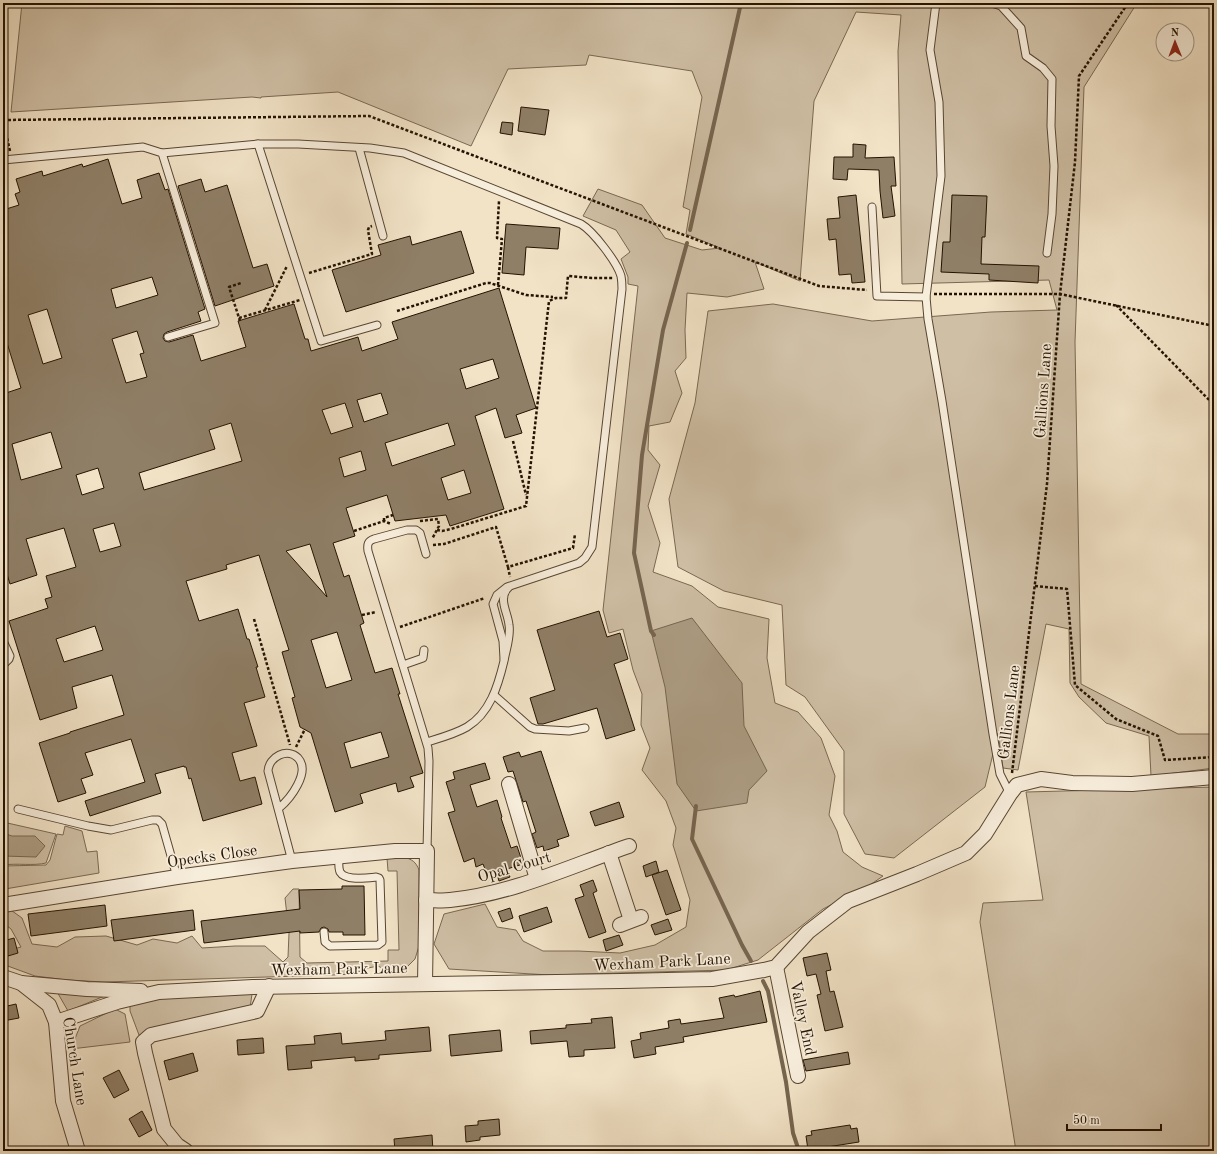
<svg xmlns="http://www.w3.org/2000/svg" width="1217" height="1154" viewBox="0 0 1217 1154" font-family="'Old Standard TT',serif">
	<rect width="100%" height="100%" fill="#f2e3c7"/>
	<filter id="stains"><feTurbulence type="fractalNoise" baseFrequency=".005" numOctaves="4"/><feColorMatrix values="0 0 0 0 .2 0 0 0 0 .09 0 0 0 0 .02 0 0 0 .5 -.17"/></filter>
	<radialGradient id="worn" r=".72"><stop offset=".6" stop-color="#630" stop-opacity="0"/><stop offset="1" stop-color="#630" stop-opacity=".3"/></radialGradient>
	<g fill="#cfbfa5" stroke="#7a6852">
		<polygon points="22,3 1137,3 1084,87 1075,342 1081,684 1178,734 1214,734 1214,768 1151,776 1149,736 1106,723 1079,697 1070,683 1069,629 1046,624 1018,770 1003,768 998,733 985,787 894,858 865,854 844,814 844,751 805,697 786,685 782,605 724,591 678,567 669,499 695,403 708,311 773,304 872,321 991,312 1057,310 1049,280 902,284 898,51 901,15 856,12 814,101 800,281 755,262 764,289 727,297 687,293 685,330 686,358 675,371 682,393 670,422 649,426 648,450 660,465 648,506 660,543 653,572 692,586 718,607 769,619 767,658 775,703 798,712 821,738 835,776 829,815 837,831 843,852 862,867 883,876 870,885 823,909 758,960 726,970 549,975 449,969 434,944 444,914 485,904 497,927 516,930 523,941 543,951 578,951 620,953 655,945 686,927 690,900 673,845 676,828 666,801 642,770 650,748 641,725 642,694 633,670 623,629 609,633 603,610 638,286 628,284 628,277 621,259 630,252 616,230 583,216 598,189 642,205 665,238 702,250 720,248 686,234 690,210 683,207 702,97 692,71 589,55 586,65 508,69 471,146 338,92 261,97 261,98 252,97 11,112"/>
		<polygon points="1214,787 1214,1151 1016,1151 980,922 983,903 1043,900 1026,792"/>
		<path d="M3 822 56 834 46 863C34 866 17 863 3 865Z"/>
		<polygon points="65,826 82,831 87,852 97,851 99,873 5,889 3,876 3,866 46,865 50,860 57,834 63,835"/>
		<path d="M403 857C412 859 416 862 419 870V946L415 959 405 969 399 973 394 974 378 966 368 968 354 974 333 975 104 982 67 980 35 976 5 965 6 951 21 947 11 929 3 923V908H8L22 918 32 944 57 947 75 937 106 936 137 945 153 939 177 943 192 936 202 948 235 946H265L283 962 288 957 289 933 285 898 293 889H299L300 957 307 963 388 961V950H399L397 871H388L387 858Z"/>
		<polygon points="56,990 107,995 68,1011"/>
		<polygon points="252,994 250,1008 230,1011 139,1035 130,1011 130,1003 175,996"/>
		<polygon points="115,1009 125,1014 130,1042 71,1049 80,1026"/>
	</g>
	<g fill="#ac9c83" stroke="#76654f">
		<polygon points="692,618 742,683 744,726 767,771 749,790 747,803 696,811 677,784 665,687 651,631"/>
		<polygon points="3,833 12,836 35,836 45,846 36,857 3,856"/>
	</g>
	<g fill="none" stroke-linecap="round" stroke-linejoin="round">
		<g stroke="#76654f" stroke-width="4">
			<polyline points="690,230 741,3"/>
			<polyline points="654,635 651,631 634,553 642,455 663,330 687,243"/>
			<polyline points="696,806 692,839 742,945 751,961"/>
			<polyline points="763,981 768,991 786,1082 793,1133 799,1151"/>
		</g>
	</g>
	<g fill="#8f7f67" stroke="#241200" fill-rule="evenodd">
		<polygon points="521,107 549,110 545,135 518,131"/>
		<polygon points="502,122 513,123 512,135 500,133"/>
		<polygon points="853,144 866,145 865,158 894,157 896,186 891,186 895,216 883,218 880,191 879,170 848,169 847,180 833,179 834,157 853,157"/>
		<path d="M108 159 122 204 142 198 137 180 159 173 165 190 168 189 205 309 198 312 201 321 167 332 164 334 163 338 165 341 169 342 193 335 201 361 246 347 238 321 294 304 305 339H308L311 351 358 337 362 351 398 339 392 322 499 288 536 408 516 415 522 433 505 438 496 408 475 416 504 509 450 526 446 515 395 521 387 495 346 508 355 536 333 543 344 577 349 575 364 623 360 625 375 673 392 668 400 694H398L423 773 410 777 414 787 398 792 396 783 360 794 363 803 335 812 311 733 300 727 292 698 295 697 282 652 289 650 259 555 226 565 227 569 186 581 199 621 238 609 247 639H249L258 667H256L265 697 244 703 257 746 232 753 240 781 255 777 262 804 203 821 191 778 189 779 186 767H184V766L155 774 161 793 90 816 85 801 145 782 131 739 85 753 93 775 81 779 86 793 58 802 39 743 70 733V732L124 715 112 675 72 687 77 708 40 720 9 621 48 608 45 599 52 597 46 576 76 567 64 528 26 539 37 575 10 584 3 561V394L21 388 3 330V210L19 205 15 194 20 192 16 179 42 171 43 176 82 164 83 167ZM152 277 158 295 116 308 111 289ZM47 309 62 358 43 364 28 315ZM137 331 144 353 140 354 147 377 126 383 112 339ZM493 359 499 378 466 389 460 369ZM381 393 388 414 364 422 357 400ZM345 403 353 427 331 434 322 410ZM231 423 242 461 144 490 139 473 215 449 209 430ZM448 423 455 445 392 466 385 443ZM51 432 62 468 21 480 12 444ZM361 451 366 470 344 477 339 458ZM98 468 104 488 82 495 76 475ZM464 470 471 493 448 500 441 478ZM114 523 121 546 100 552 93 529ZM310 544 327 597 286 551ZM95 626 103 650 64 662 56 639ZM337 632 352 680 326 688 311 640ZM381 732 389 757 351 768 344 743Z"/>
		<polygon points="201,179 205,192 227,185 253,268 267,264 274,286 215,306 178,186"/>
		<polygon points="856,195 865,282 852,283 851,274 839,275 836,239 829,240 827,219 840,218 838,197"/>
		<polygon points="952,195 987,196 985,237 982,237 981,264 1039,266 1038,283 989,280 989,274 941,272 943,242 950,242"/>
		<polygon points="506,224 560,228 558,249 526,247 524,275 502,273"/>
		<polygon points="461,231 474,273 346,312 332,270 381,255 378,245 410,236 412,245"/>
		<polygon points="599,611 607,637 620,633 628,659 614,664 635,730 606,739 597,708 543,724 538,724 530,698 555,690 537,630"/>
		<polygon points="541,751 569,836 557,840 559,846 544,851 543,846 537,848 532,834 536,832 526,801 523,802 513,771 508,772 503,757 519,752 521,757"/>
		<polygon points="485,763 490,779 470,785 477,807 497,800 502,817 501,818 511,848 517,846 523,864 507,869 510,877 499,881 496,871 487,874 483,864 476,867 474,858 464,862 448,813 455,811 446,782 455,779 453,772"/>
		<polygon points="619,802 624,817 595,826 590,812"/>
		<polygon points="656,861 659,872 646,877 643,866"/>
		<polygon points="667,870 681,910 666,915 652,875"/>
		<polygon points="593,880 597,891 593,893 606,932 589,938 575,899 584,896 580,885"/>
		<polygon points="342,886 364,886 365,935 343,935 343,932 329,932 328,929 324,927 321,928 319,932 300,933 300,931 204,943 201,921 300,909 299,890 342,889"/>
		<polygon points="105,905 107,926 31,936 28,914"/>
		<polygon points="547,907 552,922 524,932 519,916"/>
		<polygon points="510,908 513,918 502,922 498,912"/>
		<polygon points="193,910 195,930 114,941 111,920"/>
		<polygon points="668,919 672,930 655,935 651,925"/>
		<polygon points="619,935 623,945 606,951 603,940"/>
		<polygon points="14,938 18,953 8,956 3,941"/>
		<polygon points="827,953 831,970 826,971 830,992 834,991 843,1027 825,1031 817,995 821,994 816,974 807,976 803,958"/>
		<polygon points="760,991 767,1022 683,1037 684,1042 655,1047 656,1054 634,1058 631,1041 641,1039 640,1033 669,1028 668,1021 680,1019 681,1024 724,1018 719,998 734,995 735,997"/>
		<polygon points="16,1004 19,1018 3,1021 3,1007"/>
		<polygon points="612,1017 615,1048 584,1050 584,1056 569,1057 567,1041 531,1044 530,1031 566,1028 566,1025 592,1023 591,1019"/>
		<polygon points="429,1027 431,1051 379,1055 379,1059 355,1061 355,1057 311,1061 312,1068 288,1070 286,1046 315,1044 314,1036 341,1033 342,1044 386,1040 385,1031"/>
		<polygon points="500,1030 502,1051 451,1056 449,1035"/>
		<polygon points="263,1038 264,1053 238,1055 237,1040"/>
		<polygon points="848,1052 850,1064 806,1071 803,1060"/>
		<polygon points="193,1053 198,1071 169,1080 164,1061"/>
		<polygon points="119,1070 129,1090 114,1098 103,1078"/>
		<polygon points="142,1111 152,1130 139,1137 129,1119"/>
		<polygon points="499,1119 500,1135 480,1137 480,1140 466,1142 465,1126 478,1125 478,1121"/>
		<polygon points="850,1125 851,1129 857,1128 859,1142 808,1150 806,1136 812,1135 811,1131"/>
		<polygon points="432,1135 433,1151 395,1151 394,1139"/>
	</g>
	<g fill="none" stroke-linecap="round" stroke-linejoin="round">
		<defs>
			<g id="service">
				<polyline points="936,3 930,50 939,102 941,176 926,297 928,319 942,401 993,734 1000,774 1010,794"/>
				<polyline points="992,3 1001,6 1021,28 1026,56 1043,68 1052,79 1051,126 1054,166 1052,214 1047,253"/>
				<polyline points="258,144 321,341 377,325"/>
				<polyline points="359,148 383,236"/>
				<path d="M162 153 258 144H298L370 148 404 153 581 224C593 231 617 262 621 276 622 281 622 285 622 289L592 547 585 558 579 563 507 587 497 595 493 604 503 641 504 659"/>
				<polyline points="3,160 143,147 162,153 215,323 168,337"/>
				<polyline points="872,207 877,296 926,297"/>
				<path d="M426 554 420 533 416 530H407L374 539C368 541 367 544 368 551L428 748 429 761 427 851"/>
				<polyline points="3,641 10,656 9,659 3,665"/>
				<polyline points="403,665 423,658 424,650"/>
				<polyline points="494,695 530,727 535,729 569,731 585,728"/>
				<path d="M427 742C440 738 455 734 467 727 490 713 498 686 504 661 506 649 511 637 509 625 508 612 497 598 509 587"/>
				<path d="M279 808C290 799 311 772 298 758 287 747 269 757 268 771L292 861"/>
				<polyline points="18,809 88,826 111,830 152,820 158,820 162,824 177,877"/>
				<path d="M324 932 325 942 330 946 378 945 382 942 380 880 379 878 376 877C367 878 345 881 340 872 338 867 339 861 339 856"/>
			</g>
			<g id="minor">
				<polyline points="509,784 537,879"/>
				<polyline points="609,853 631,920"/>
				<path d="M426 900C434 900 442 901 450 900 512 894 571 866 629 846"/>
				<polyline points="3,905 177,877 292,861 395,851 427,851 425,984"/>
				<polyline points="620,925 641,917"/>
				<polyline points="776,967 798,1076"/>
				<polyline points="3,977 21,983 49,1005 56,1022 63,1101 78,1151"/>
				<polyline points="21,983 87,989 141,991"/>
				<polyline points="56,1022 117,1002 159,992 253,987 621,981 712,979 764,970 776,967 808,932 848,901 917,874 966,853 985,834 1010,794 1017,785 1041,779 1072,783 1132,784 1214,777"/>
				<polyline points="186,1151 177,1145 164,1129 145,1053 143,1042 151,1035 257,1011 269,986"/>
			</g>
		</defs>
		<use href="#service" stroke="#584632" stroke-width="9"/>
		<use href="#minor" stroke="#584632" stroke-width="16"/>
		<g stroke="#241200" stroke-width="2.5" stroke-dasharray="3 2" stroke-linecap="butt">
			<polyline points="3,59 5,69 3,120 10,151"/>
			<polyline points="3,120 369,116 819,286 867,290"/>
			<polyline points="309,273 372,254 368,230 369,227 372,226"/>
			<polyline points="498,285 502,239 497,238 499,201"/>
			<polyline points="934,294 1060,294 1214,326"/>
			<polyline points="1116,305 1214,405"/>
			<polyline points="265,310 287,266"/>
			<polyline points="397,311 486,283 490,283 526,295 553,297"/>
			<polyline points="239,318 300,300"/>
			<polyline points="240,321 229,287 241,283"/>
			<polyline points="513,441 526,495"/>
			<polyline points="384,521 384,518 393,515"/>
			<polyline points="420,521 438,519 439,526 432,539"/>
			<polyline points="437,530 442,531 451,529 526,506 549,301 556,298 566,298 568,276 592,278 613,278"/>
			<polyline points="354,531 384,521 391,524"/>
			<polyline points="433,545 444,544 496,527 508,567 573,548 575,534"/>
			<polyline points="508,567 510,577"/>
			<polyline points="1035,586 1067,589 1075,685 1116,719 1158,736 1165,760 1214,757"/>
			<polyline points="362,615 376,612"/>
			<polyline points="254,619 290,745"/>
			<polyline points="400,627 485,598"/>
			<polyline points="296,747 305,729"/>
			<polyline points="1012,773 1047,484 1060,294 1075,162 1079,76 1128,3"/>
		</g>
		<use href="#service" stroke="#f7eddb" stroke-width="7"/>
		<use href="#minor" stroke="#f7eddb" stroke-width="14"/>
	</g>
	<g text-anchor="middle" stroke-width="3.5" stroke-linejoin="round" paint-order="stroke">
		<g font-size="16" fill="#241200" stroke="#f7eddb">
			<text transform="translate(1042 391) rotate(-86)" y="6">Gallions Lane</text>
			<text transform="translate(1008 712) rotate(-83)" y="6">Gallions Lane</text>
			<text transform="translate(212 855) rotate(-8)" y="6">Opecks Close</text>
			<text transform="translate(514 866) rotate(-16)" y="6">Opal Court</text>
			<text transform="translate(662 961) rotate(-3)" y="6">Wexham Park Lane</text>
			<text transform="translate(339 968) rotate(-1)" y="6">Wexham Park Lane</text>
			<text transform="translate(804 1018) rotate(78)" y="6">Valley End</text>
			<text transform="translate(76 1061) rotate(81)" y="6">Church Lane</text>
		</g>
	</g>
	<rect width="1217" height="1154" fill="none" stroke="#f2e3c7" stroke-width="16"/>
	<rect x="4" y="4" width="1209" height="1146" fill="none" stroke="#241200" stroke-width="2"/>
	<rect x="8" y="8" width="1201" height="1138" fill="none" stroke="#241200"/>
	<g transform="translate(1175 42) rotate(359)"><circle r="19" fill="#f7eddb" stroke="#a39583"/>
	<path d="M0-3L7 15L0 10L-7 15Z" fill="#8f2418"/>
	<text y="-6" font-size="11" font-weight="bold" text-anchor="middle" fill="#241200">N</text>
	</g>
	<path d="M1067 1124v6h94v-6" fill="none" stroke="#241200" stroke-width="2"/>
	<text x="1073" y="1124" font-size="12" fill="#241200" stroke="#f7eddb" stroke-width="3" paint-order="stroke">50 m</text>
	<rect width="100%" height="100%" filter="url(#stains)"/>
	<rect width="100%" height="100%" fill="url(#worn)"/>
</svg>
